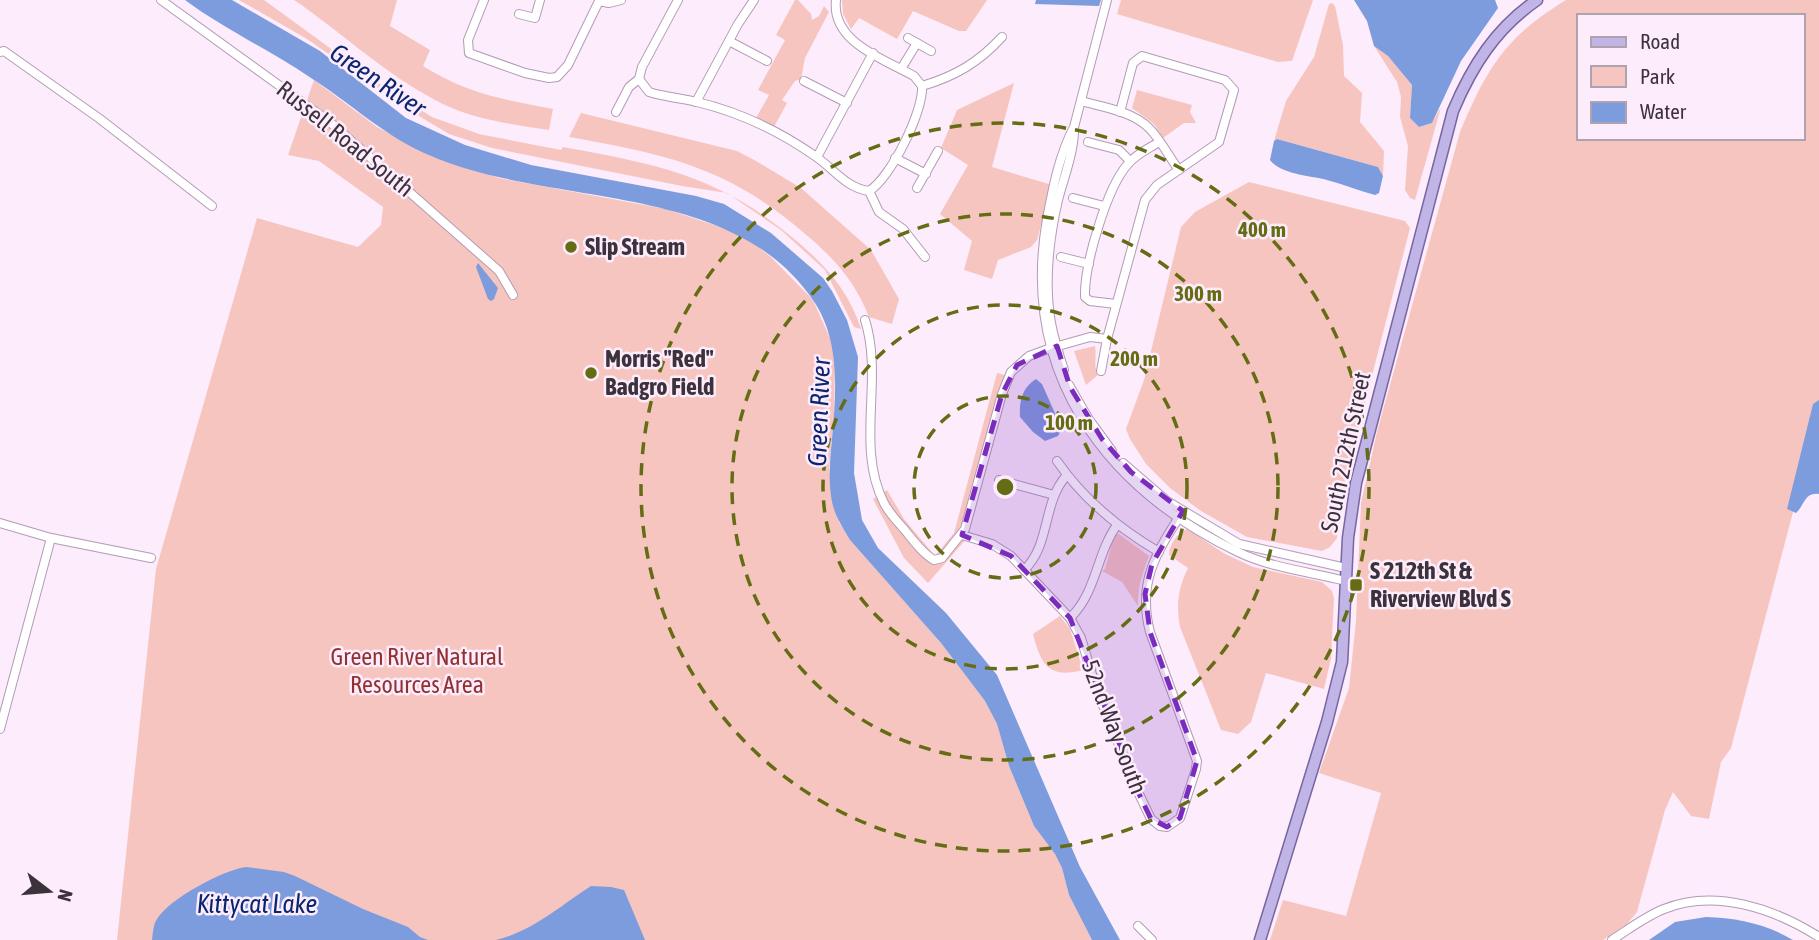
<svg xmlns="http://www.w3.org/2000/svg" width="1819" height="940" viewBox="0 0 1819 940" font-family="'Asap Condensed',sans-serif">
	<rect width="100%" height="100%" fill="#fcecfc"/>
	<g fill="#f7c5c0" fill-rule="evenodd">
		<path d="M239 0H264L378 83 432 117 479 134 561 150 563 147C661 165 721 176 799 243 828 268 849 292 861 329L854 327 825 270 781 230 727 193 682 186 492 148 449 134 409 110 307 39Z"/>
		<path d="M294 0H397L390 26 430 50 423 66C468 94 502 99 553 109L549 130C517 125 484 121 454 109 394 83 347 36 294 0Z"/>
		<polygon points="795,0 798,0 811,14 812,20 819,16 824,6 829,12 805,58 801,79 795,81 782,100 787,103 774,127 756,118 769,95 758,90 785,40 776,35"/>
		<polygon points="842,0 987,0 966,31 959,31 913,11 897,39 859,18 851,29 843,14"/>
		<polygon points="1121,0 1313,0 1292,61 1278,62 1117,14"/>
		<path d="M1566 0H1819V413L1731 748 1721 762 1709 819 1691 816 1673 792 1665 810 1637 912 1627 924 1603 940H1270L1283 900 1346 916 1381 793 1319 773 1349 688 1356 621 1361 503 1377 432 1460 132C1487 68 1505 37 1566 0ZM1579 16H1803V138H1579Z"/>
		<polygon points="1332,3 1335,6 1343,45 1344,76 1362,93 1360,122 1384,151 1383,176 1378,167 1277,139 1274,141 1286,101 1314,57 1329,4"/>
		<polygon points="1374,46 1388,56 1412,85 1410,118 1419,127 1432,123 1441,107 1415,200 1410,198 1405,190 1408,146 1400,117 1401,97 1397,82"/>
		<polygon points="314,80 377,127 431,156 499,178 666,209 729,230 744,237 770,256 813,300 833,345 835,364 834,416 829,468 839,522 850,540 941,643 985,701 997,724 1009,766 1034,826 1055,854 1062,868 1069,895 1092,940 117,940 156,569 257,218 358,247 381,225 383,207 319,161 288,155"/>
		<polygon points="1014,83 992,167 1052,185 1037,240 1031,247 998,260 992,279 964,270 972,241 940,214 968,165 941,148 957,110"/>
		<polygon points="1137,90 1192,105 1190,112 1196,123 1184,123 1163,138 1154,124 1132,108"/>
		<path d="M581 113 737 151 756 161 801 188 871 250 899 299 892 324 869 317C855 281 833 257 804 233 728 167 665 154 569 137Z"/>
		<polygon points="1249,182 1405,221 1410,228 1343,488 1337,538 1330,547 1322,551 1247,537 1201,511 1170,488 1146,464 1130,439 1126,429 1144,380 1181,227 1195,212"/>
		<path d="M1095 346C1097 356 1093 365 1098 375L1086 385 1074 351Z"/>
		<polygon points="997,373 1005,375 963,535 968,537 928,583 904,558 873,499 887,490 904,519 935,556 954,533"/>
		<path d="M1187 529 1225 554 1253 567 1322 582 1332 591 1334 598 1331 658 1324 689 1266 673 1251 722 1238 734 1221 730 1180 627C1176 605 1178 588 1188 568L1169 555C1169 545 1177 533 1187 529Z"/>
		<path d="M1119 534 1149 556C1142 575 1138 585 1138 606L1122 582 1102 571 1105 569 1114 536Z"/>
		<path d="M1060 616 1070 629 1083 670C1049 679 1041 665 1033 634Z"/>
	</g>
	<g fill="#7c9cdd">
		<path d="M185 0H232L320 51 406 118 465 145 531 165 696 196 724 204 771 233 823 278 832 291 847 320 858 357 854 473 862 520 878 548 946 613 997 675 1080 867 1120 940H1092L1069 895 1062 868 1055 854 1034 826 1009 766 997 724 985 701 941 643 850 540C843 528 835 516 832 502 828 480 830 460 832 439 836 392 841 341 813 300 731 180 552 208 431 156 385 137 352 104 311 78 270 50 224 29 185 0Z"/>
		<polygon points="1036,0 1101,0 1099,6 1035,4"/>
		<polygon points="1354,0 1495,0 1498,8 1461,61 1432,123 1419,127 1410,118 1412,85 1388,56 1374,46 1367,21"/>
		<path d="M1277 139 1378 167 1383 176 1379 193 1375 195C1359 191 1343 184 1327 180 1309 175 1282 175 1270 160L1274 141Z"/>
		<polygon points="478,263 498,288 494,299 491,301 488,299 476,267"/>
		<path d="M1036 379 1042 384 1062 429 1058 436 1045 441 1033 432 1020 417C1019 401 1022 388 1036 379Z"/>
		<path d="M1819 400V494C1804 492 1805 505 1796 513L1787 509 1813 404Z"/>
		<path d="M246 867 284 872 295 876 363 909 408 927 420 937 428 940H152C153 933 153 925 157 919 169 899 223 870 246 867Z"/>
		<path d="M591 886 611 887 624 890 645 940H496C533 931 560 906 591 886Z"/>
		<path d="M1706 917C1737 918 1766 924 1793 940H1649L1675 922Z"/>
	</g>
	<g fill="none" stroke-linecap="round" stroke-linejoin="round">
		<defs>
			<g id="minor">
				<polyline points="161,0 331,123 499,271 513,295"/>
				<polyline points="484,0 468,40 469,53 525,73 549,78 557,77 568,65 599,1 609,3 621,0"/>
				<path d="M836 0C831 42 884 59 914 76L922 86"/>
				<path d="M1107 0 1074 127C1059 155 1053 188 1047 219 1020 372 1103 487 1238 552 1271 568 1311 572 1346 581"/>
				<polyline points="519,14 535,18 540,0"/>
				<polyline points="908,38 931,51"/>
				<polyline points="729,41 767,61"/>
				<polyline points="0,52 4,51 100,119 212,206"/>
				<polyline points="901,69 917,43"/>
				<path d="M639 79 649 92C664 97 681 98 697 102 739 112 779 131 815 156 833 168 846 188 869 191L879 212 903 229 925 257"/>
				<polyline points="804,81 847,103"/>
				<path d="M1081 101C1103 107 1132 111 1149 128 1161 140 1169 157 1179 170"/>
				<polyline points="696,102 738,24 754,0"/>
				<polyline points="616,112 629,87 639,79 642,67 678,0"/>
				<polyline points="1088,142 1119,150 1130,161"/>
				<polyline points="817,157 873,53"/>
				<polyline points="895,158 926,174"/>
				<polyline points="917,188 938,151"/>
				<path d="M869 191C890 179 924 111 922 86 956 76 979 62 1002 37"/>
				<polyline points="1073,198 1104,206"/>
				<polyline points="1061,257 1089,264"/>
				<path d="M1116 304 1090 301 1085 297C1084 265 1107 187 1128 164 1136 154 1148 149 1159 142"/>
				<path d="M865 320C884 379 855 446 884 503 889 513 897 521 904 529 913 540 922 553 934 560L942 558 965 529 1002 394 1011 372 1029 356 1051 348 1090 337 1107 339"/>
				<path d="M1064 370C1059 355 1054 339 1051 323 1044 283 1049 239 1058 200 1064 177 1073 155 1074 132"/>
				<polyline points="1101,371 1107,339 1145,200 1157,185 1219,142 1234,90 1225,80 1142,56 1133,63 1120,112"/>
				<polyline points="1069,385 1088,418 1112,451"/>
				<path d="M1057 461C1084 500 1118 528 1159 552"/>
				<polyline points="1123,463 1167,501 1239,544 1346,568"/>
				<polyline points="999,480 1054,495"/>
				<polyline points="0,523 51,538 151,558"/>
				<path d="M962 535 992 544 1011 556 1070 618 1081 638 1097 691 1139 794 1151 819 1160 826 1167 827 1180 818 1196 769 1197 761 1150 632C1137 582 1156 553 1183 511"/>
				<path d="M1024 570C1051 545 1042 502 1067 475"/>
				<path d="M1070 618C1097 592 1096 554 1117 525"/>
				<polyline points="0,729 51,538"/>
				<polyline points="1138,926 1152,940"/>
				<path d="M1612 940C1629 929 1646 916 1664 909 1715 888 1775 909 1819 937"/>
			</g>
			<path id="major" d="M1260 940 1327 722 1342 662 1348 538 1356 483 1453 111C1472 66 1496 28 1537 0"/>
		</defs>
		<use href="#minor" stroke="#b39bb5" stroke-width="10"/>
		<use href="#major" stroke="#77669f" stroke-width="13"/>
		<use href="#minor" stroke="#fff" stroke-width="8"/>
		<use href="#major" stroke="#c1b4e6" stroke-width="10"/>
	</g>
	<path fill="#7b2cbf" fill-opacity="0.2" stroke="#7b2cbf" stroke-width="5" stroke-dasharray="14 9" stroke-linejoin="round" d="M1057 346 1070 387 1102 439 1131 472 1183 511 1152 564 1145 594 1150 632 1197 761 1180 818 1167 827 1151 819 1139 794 1070 618 1011 556 962 535 1002 394 1017 365Z"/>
	<g fill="none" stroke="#646d13" stroke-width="3.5" stroke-dasharray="12 9">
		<circle cx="1005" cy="487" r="91"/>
		<circle cx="1005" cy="487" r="182"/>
		<circle cx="1005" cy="487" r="273"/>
		<circle cx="1005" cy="487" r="364"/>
	</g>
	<g fill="#646d13" stroke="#fcecfc" stroke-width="2.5">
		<circle cx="571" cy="247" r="7"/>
		<circle cx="591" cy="373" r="7"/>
		<rect x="1349" y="578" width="14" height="14" rx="3.5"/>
	</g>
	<g text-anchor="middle" stroke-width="5" stroke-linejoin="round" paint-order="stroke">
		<g font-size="24" fill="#3c323c" stroke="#fcecfc">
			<text transform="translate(345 139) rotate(39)" y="8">Russell Road South</text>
			<text transform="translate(1346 452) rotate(-78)" y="8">South 212th Street</text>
			<text transform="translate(1114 727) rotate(69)" y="8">52nd Way South</text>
		</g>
		<g font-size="24" font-weight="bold" fill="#3c323c" stroke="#fcecfc" text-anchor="start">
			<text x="585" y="255">Slip Stream</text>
			<text x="605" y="367">Morris "Red"<tspan x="605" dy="28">Badgro Field</tspan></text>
			<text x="1370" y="579">S 212th St &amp;<tspan x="1370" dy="28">Riverview Blvd S</tspan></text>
		</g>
		<g font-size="24" fill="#93312f" stroke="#fcecfc">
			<text x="417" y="665">Green River Natural<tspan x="417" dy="28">Resources Area</tspan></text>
		</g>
		<g font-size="26" font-style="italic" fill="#0a2670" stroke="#fcecfc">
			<text transform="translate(378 80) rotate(34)" y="9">Green River</text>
			<text transform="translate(819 412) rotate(-88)" y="9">Green River</text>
			<text x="257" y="913">Kittycat Lake</text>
		</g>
	</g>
	<circle cx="1005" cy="487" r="10" fill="#646d13" stroke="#fcecfc" stroke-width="3.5"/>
	<g font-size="21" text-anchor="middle" font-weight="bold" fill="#646d13" stroke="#fcecfc" stroke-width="5" stroke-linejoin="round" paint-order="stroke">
		<text x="1262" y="237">400 m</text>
		<text x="1198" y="301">300 m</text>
		<text x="1134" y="366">200 m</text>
		<text x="1069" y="430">100 m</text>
	</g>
	<rect x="1577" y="14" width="228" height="126" fill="#fcecfc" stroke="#afa2af" stroke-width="2"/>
	<rect x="1591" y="37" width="35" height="10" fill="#c1b4e6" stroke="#afa2af" stroke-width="2"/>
	<text x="1640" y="49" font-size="21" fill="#3c323c">Road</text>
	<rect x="1591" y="66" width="35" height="21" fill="#f7c5c0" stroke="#afa2af" stroke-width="2"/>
	<text x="1640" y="84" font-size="21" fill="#3c323c">Park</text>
	<rect x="1591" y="102" width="35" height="21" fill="#7c9cdd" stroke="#afa2af" stroke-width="2"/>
	<text x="1640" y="119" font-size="21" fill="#3c323c">Water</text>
	<g transform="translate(49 891) rotate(106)" stroke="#fcecfc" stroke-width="5" paint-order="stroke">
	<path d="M0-5L12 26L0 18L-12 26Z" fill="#3c323c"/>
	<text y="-10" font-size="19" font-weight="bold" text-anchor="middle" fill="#3c323c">N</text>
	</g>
</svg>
